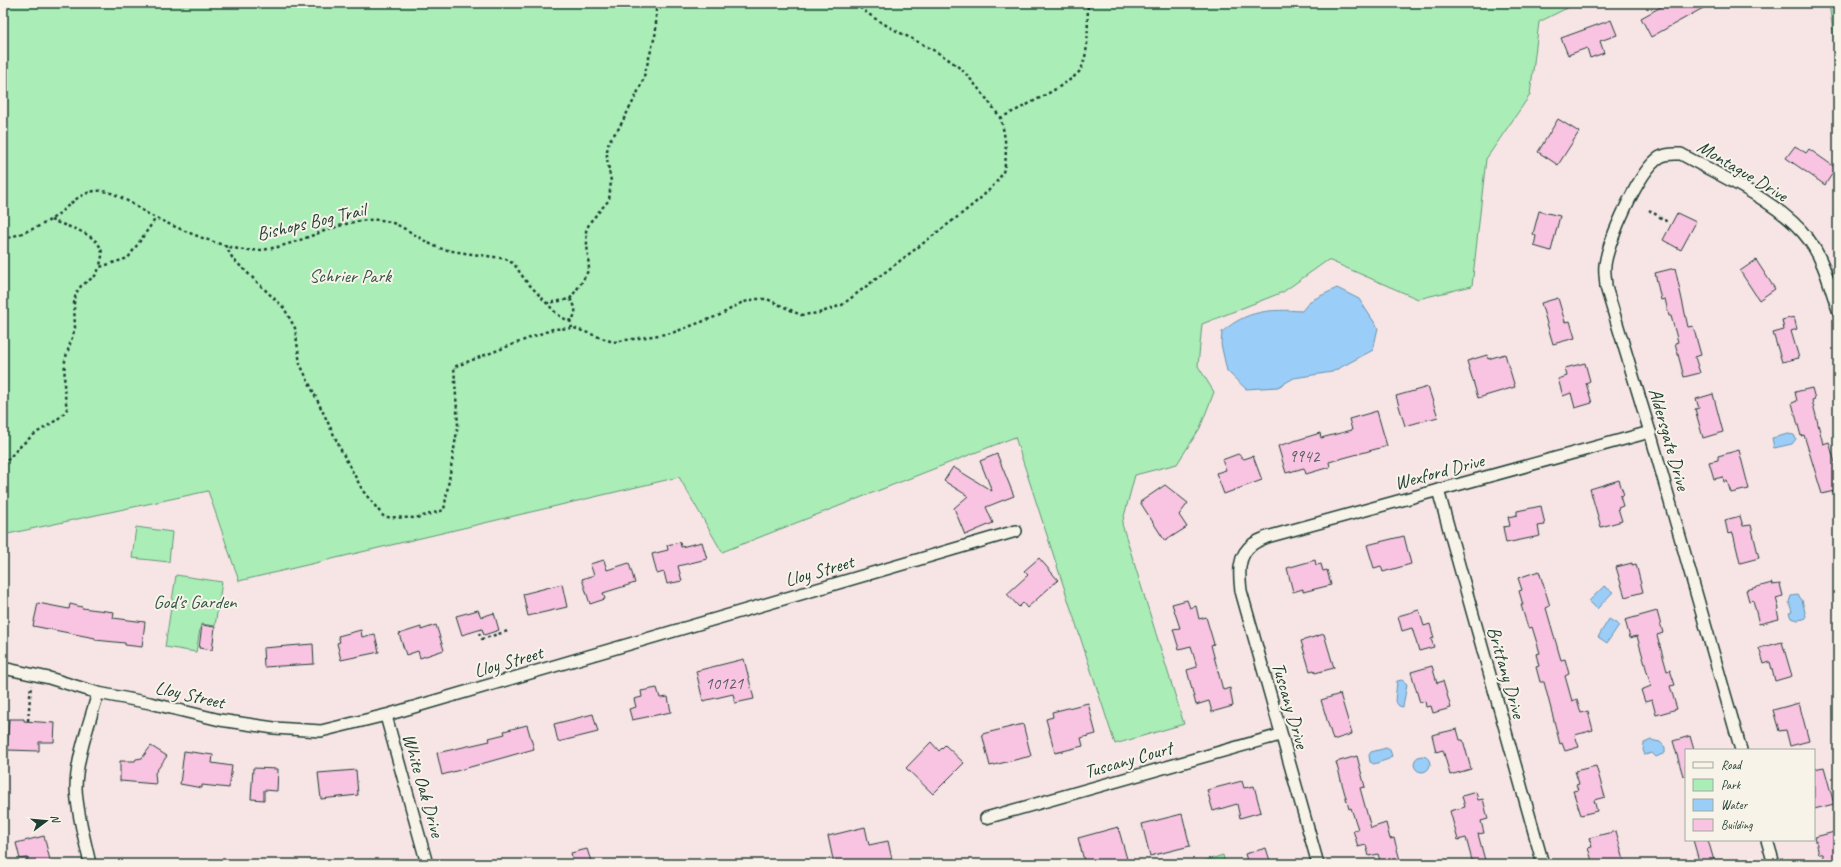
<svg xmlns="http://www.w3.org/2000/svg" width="1841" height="867" viewBox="0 0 1841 867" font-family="Caveat,sans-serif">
	<rect width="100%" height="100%" fill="#f7e5e6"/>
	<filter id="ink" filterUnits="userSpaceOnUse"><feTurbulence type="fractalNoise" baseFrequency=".025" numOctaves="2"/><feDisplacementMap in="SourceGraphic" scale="8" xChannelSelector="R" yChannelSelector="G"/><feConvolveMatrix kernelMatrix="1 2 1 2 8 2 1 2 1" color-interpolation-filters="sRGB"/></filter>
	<g filter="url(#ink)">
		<g fill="#aaedb7" stroke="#649576">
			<polygon points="3,3 1577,3 1539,22 1530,95 1486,159 1472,286 1418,299 1328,260 1283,292 1202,324 1198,366 1214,392 1200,428 1177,464 1135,475 1122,524 1184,724 1115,744 1015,437 722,552 679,477 239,581 208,491 3,535"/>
			<polygon points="1829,3 1838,3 1838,69"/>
			<polygon points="136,527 172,532 169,562 132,558"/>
			<polygon points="176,575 222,582 215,626 201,624 196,652 165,647"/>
			<polygon points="1223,855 1225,864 1195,864"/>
		</g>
		<g fill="#9acdf8" stroke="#6993aa">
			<path d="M1337 288 1359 299 1378 328 1373 350 1332 372 1294 378 1278 387 1246 389 1227 371 1221 344 1222 332C1247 310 1270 309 1302 311L1310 301Z"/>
			<polygon points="1788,434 1794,435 1796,439 1792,444 1774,448 1772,438"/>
			<polygon points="1604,586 1613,592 1597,609 1589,601"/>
			<polygon points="1798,595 1802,600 1806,616 1804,619 1798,620 1791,618 1789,613 1792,612 1789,602 1791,596"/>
			<polygon points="1609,619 1619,625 1607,643 1598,637"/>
			<polygon points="1402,680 1407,684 1403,707 1399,706 1395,701 1397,681"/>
			<polygon points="1651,740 1660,742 1665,747 1665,753 1656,757 1652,753 1645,755 1643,750 1644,743"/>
			<polygon points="1386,748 1390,750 1392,756 1389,759 1374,764 1370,762 1369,755 1371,752"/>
			<circle cx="1422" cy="764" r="8"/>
		</g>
		<g fill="#f8c4e1" stroke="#1f3d34">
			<polygon points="1668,3 1712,3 1651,37 1641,18"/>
			<polygon points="1611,20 1617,35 1600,41 1604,53 1590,58 1587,48 1568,55 1561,38"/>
			<polygon points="1558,119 1579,132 1558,165 1538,152"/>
			<polygon points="1795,146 1806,153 1809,149 1836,168 1825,185 1786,158"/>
			<polygon points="1539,211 1560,216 1551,251 1534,246 1536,236 1533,234"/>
			<polygon points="1677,213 1696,222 1681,250 1663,240"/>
			<polygon points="1756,260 1775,289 1759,300 1740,271"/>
			<polygon points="1675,268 1688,327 1693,326 1701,355 1695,357 1700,373 1684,377 1675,343 1678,342 1671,316 1669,316 1665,299 1661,300 1655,273"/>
			<polygon points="1558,298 1565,322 1570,321 1575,338 1553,344 1541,303"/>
			<polygon points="1794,317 1797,329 1791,331 1799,358 1782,362 1773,333 1784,330 1782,320"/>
			<polygon points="1505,354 1515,387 1478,398 1467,361 1487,355 1488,359"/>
			<polygon points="1585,363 1590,381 1586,383 1592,403 1575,408 1571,393 1563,396 1558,379 1567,376 1565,368"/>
			<polygon points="1428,387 1438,417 1405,426 1396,396"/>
			<polygon points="1812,388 1815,399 1812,400 1823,444 1829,442 1838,473 1838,490 1822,494 1804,435 1801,436 1792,403 1797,401 1795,392"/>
			<polygon points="1713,394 1723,432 1703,438 1695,409 1699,408 1696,399"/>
			<polygon points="1377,411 1387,446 1329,462 1330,467 1306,474 1304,468 1286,473 1278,446 1320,433 1321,438 1352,430 1349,419"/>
			<polygon points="1739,450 1749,489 1731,493 1727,481 1724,482 1723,477 1714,479 1709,462 1718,460 1718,456"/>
			<polygon points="997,454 1014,496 986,507 993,523 965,535 954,508 968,496 944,481 953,467 992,491 980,461"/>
			<polygon points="1238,454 1244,459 1253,456 1262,480 1224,494 1216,473 1226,470 1222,460"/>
			<polygon points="1619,480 1624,495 1620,496 1623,506 1618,508 1622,521 1601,527 1590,489"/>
			<polygon points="1165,485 1188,503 1179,515 1187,527 1165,541 1140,502"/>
			<polygon points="1541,506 1545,525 1538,526 1540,536 1506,543 1503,527 1510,526 1508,517 1517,515 1517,511"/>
			<polygon points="1740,516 1743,526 1751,525 1759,558 1740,563 1733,533 1728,534 1725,520"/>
			<polygon points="1404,536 1411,564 1383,572 1381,566 1374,568 1367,545"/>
			<polygon points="680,542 681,547 702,542 707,559 678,566 682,581 667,584 664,572 657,574 652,554 668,550 667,545"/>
			<polygon points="1039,558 1058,580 1027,608 1023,603 1019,607 1007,594 1028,575 1024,571"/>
			<polygon points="604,560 607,570 629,563 635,583 603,593 605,599 590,604 582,579 594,575 590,564"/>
			<polygon points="1315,560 1316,565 1321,564 1323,571 1327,570 1331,585 1303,592 1303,589 1293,592 1287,568"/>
			<polygon points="1632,563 1632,565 1636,564 1643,592 1625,597 1616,567"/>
			<polygon points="1539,571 1550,606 1546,608 1561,660 1565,659 1569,674 1565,676 1572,701 1577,699 1581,713 1588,711 1593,730 1575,735 1579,747 1565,751 1562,743 1560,744 1544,682 1540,682 1536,667 1539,666 1536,654 1540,653 1532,627 1528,628 1521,605 1523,605 1519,591 1522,590 1518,578"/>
			<polygon points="1772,583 1772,585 1780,584 1783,596 1776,598 1779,609 1777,610 1779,619 1759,624 1753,600 1749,601 1746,590"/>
			<polygon points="562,584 567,607 528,616 523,594"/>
			<polygon points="1187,600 1190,608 1196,606 1199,619 1206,617 1214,644 1211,645 1223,690 1230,688 1233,706 1212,712 1209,701 1196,705 1187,670 1197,667 1191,646 1179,649 1173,629 1180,628 1172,604"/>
			<polygon points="38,603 69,609 70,604 82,607 82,608 114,612 113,618 145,622 142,647 125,645 125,643 95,640 95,638 33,626"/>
			<polygon points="478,610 481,617 494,613 499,630 484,635 482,629 462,635 456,616"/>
			<polygon points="1419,610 1424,626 1430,624 1434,638 1431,639 1434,647 1419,651 1412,628 1402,631 1398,616"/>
			<polygon points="1657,611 1663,633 1657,635 1667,671 1670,670 1675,685 1670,686 1677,709 1656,715 1652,700 1645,702 1641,690 1651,686 1637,636 1630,638 1625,620"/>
			<polygon points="202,625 215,627 212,650 199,648"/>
			<polygon points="436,625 444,650 420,658 418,651 406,655 399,634 421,627 421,630"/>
			<polygon points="361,630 362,637 375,634 379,652 341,660 337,643 340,642 338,636"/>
			<polygon points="1324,634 1334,668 1315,673 1314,670 1310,671 1301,641"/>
			<polygon points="1782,642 1792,676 1775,681 1770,662 1764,664 1759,648"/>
			<polygon points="313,644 314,664 264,667 263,648"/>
			<polygon points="744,659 754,699 735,703 733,694 703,701 696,671"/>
			<polygon points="1432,666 1437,683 1443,681 1451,708 1433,713 1431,706 1426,707 1425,701 1420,703 1411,672"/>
			<polygon points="657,688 660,698 668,697 671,712 632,720 629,709 636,707 634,699 642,697 641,691"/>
			<polygon points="1340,694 1352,734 1333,740 1321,700"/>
			<polygon points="1088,703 1096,734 1081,738 1083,746 1055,753 1046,719 1053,717 1052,712"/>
			<polygon points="1799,703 1809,741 1790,746 1786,730 1779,731 1773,710"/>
			<polygon points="593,714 598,732 558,742 554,724"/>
			<polygon points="9,719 24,719 24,721 55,723 54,742 39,742 39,751 7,750"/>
			<polygon points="1023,724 1031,756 990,766 982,734"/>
			<polygon points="527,725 534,749 442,775 437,753 490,741 489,738 505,734 504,731"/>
			<polygon points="1457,729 1460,740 1463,740 1471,769 1450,775 1443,750 1436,752 1432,735"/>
			<polygon points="1690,736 1694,750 1686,750 1686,776 1683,776 1673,741"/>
			<polygon points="931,742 939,751 945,745 964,763 933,794 906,768"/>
			<polygon points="151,746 167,756 155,773 156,784 120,781 120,761 135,761 136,759 142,758"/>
			<polygon points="184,751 213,755 212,763 232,766 229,788 202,785 202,788 180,784"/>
			<polygon points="1357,756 1365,787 1360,788 1371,828 1386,823 1390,839 1394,838 1400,860 1381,864 1378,854 1369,856 1366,845 1358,847 1353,830 1358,829 1351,808 1349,809 1336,762"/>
			<polygon points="1596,766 1605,797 1594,800 1597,811 1581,815 1573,791 1578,790 1576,785 1579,784 1575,771"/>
			<polygon points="1824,767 1834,804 1814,809 1814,769"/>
			<polygon points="253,768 278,769 277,791 264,790 264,800 251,799"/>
			<polygon points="356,770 358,795 321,799 318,773"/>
			<polygon points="1242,781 1244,788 1254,786 1261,812 1240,818 1237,804 1213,811 1207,790"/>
			<polygon points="1476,792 1478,800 1483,799 1488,819 1481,821 1484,833 1478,834 1486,864 1473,864 1466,838 1458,840 1450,811 1465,807 1462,796"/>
			<polygon points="1182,814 1190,846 1150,856 1142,824"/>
			<polygon points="865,827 869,845 888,841 893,864 834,864 828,836"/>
			<polygon points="1118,827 1127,859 1108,864 1085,864 1078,838"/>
			<polygon points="1616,831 1625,864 1593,864 1588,848 1592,847 1589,838"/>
			<polygon points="1838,831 1838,864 1825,864 1823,854 1819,854 1815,837"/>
			<polygon points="44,836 51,864 28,864 27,858 20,859 16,843"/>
			<polygon points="1693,840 1708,840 1715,864 1700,864"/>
			<polygon points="1266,848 1271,864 1248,864 1245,854"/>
			<polygon points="587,849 592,864 574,864 571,853"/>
		</g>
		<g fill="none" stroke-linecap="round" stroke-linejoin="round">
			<defs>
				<g id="street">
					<polyline points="1438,490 1543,864"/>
					<polyline points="3,668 49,678 98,693 150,703 220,720 274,728 321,731 390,714 1016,531"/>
					<polyline points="386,716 427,864"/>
					<path d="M1741 750 1650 432 1606 287C1606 280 1604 272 1605 265 1608 241 1639 170 1660 157 1667 153 1674 154 1681 154 1722 177 1781 202 1809 240 1824 260 1830 287 1838 310"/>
					<polyline points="986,818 1280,735"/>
					<polyline points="1767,840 1774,864"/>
					<path d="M90 864C85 840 77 814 76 788 76 759 90 721 98 693"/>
					<path d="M1318 864 1241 591C1239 574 1237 555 1253 544 1257 541 1263 539 1267 537L1650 432"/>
				</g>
			</defs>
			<use href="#street" stroke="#1f3d34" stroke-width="14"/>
			<g stroke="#1f3d34" stroke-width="2.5" stroke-dasharray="3 3" stroke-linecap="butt">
				<path d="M1000 118C1015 111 1075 82 1081 69 1090 49 1087 25 1088 3"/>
				<polyline points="1649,210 1669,223"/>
				<path d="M51 220C67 227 102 234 102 255 102 259 100 263 100 267"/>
				<path d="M3 240C19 234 36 229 50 220 66 210 76 194 95 191 116 188 139 211 158 219 182 230 207 241 234 248 282 261 332 216 381 220 402 222 425 245 443 249 464 254 486 255 506 259L514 264 525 280 557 314 568 321 572 320C577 312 576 306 570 299L548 303"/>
				<path d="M225 245 233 259 284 308 295 328 300 364 342 452 363 491 384 517 416 518 444 510 458 425 454 367 553 329 574 328 613 342 672 333 720 315 741 303 755 299H767L801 315 819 313 842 305C874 280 907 256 939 231 956 218 991 193 1002 174 1009 162 1005 130 1000 118 996 110 969 76 962 70 930 42 886 32 855 3"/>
				<polyline points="570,299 582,282 589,269 586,231 590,222 609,200 611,181 607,159 607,151 609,141 619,128 635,98 643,80 656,32 656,3"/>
				<polyline points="570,320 572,328"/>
				<path d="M3 465C13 454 22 443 35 434 46 426 59 421 67 409L64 389 65 360 75 328 74 303 76 293 81 286 95 276 100 267 128 258 156 218"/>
				<polyline points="479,633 482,639 508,631"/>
				<polyline points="28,721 31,685"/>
			</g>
			<use href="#street" stroke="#f7f3e8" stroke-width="11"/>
		</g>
	</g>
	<g text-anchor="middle" stroke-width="4" stroke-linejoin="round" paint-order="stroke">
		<g font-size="17" fill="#555f5f">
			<text x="1304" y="462">9942</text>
			<text x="724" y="689">10121</text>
		</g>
		<g font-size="19" fill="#1f3d34" stroke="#f7f3e8">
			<text transform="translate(1743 170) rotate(31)" y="7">Montague Drive</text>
			<text transform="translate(311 221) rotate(-13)" y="7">Bishops Bog Trail</text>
			<text transform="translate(1670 439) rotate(74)" y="7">Aldersgate Drive</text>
			<text transform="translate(1439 471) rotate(-15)" y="7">Wexford Drive</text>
			<text transform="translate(819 570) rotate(-16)" y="7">Lloy Street</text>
			<text transform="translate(508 661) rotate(-16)" y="7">Lloy Street</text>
			<text transform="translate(1507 672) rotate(74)" y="7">Brittany Drive</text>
			<text transform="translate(190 694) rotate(13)" y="7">Lloy Street</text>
			<text transform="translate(1291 705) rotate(74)" y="7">Tuscany Drive</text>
			<text transform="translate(1128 759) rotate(-16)" y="7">Tuscany Court</text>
			<text transform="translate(424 785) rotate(74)" y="7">White Oak Drive</text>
		</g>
		<g font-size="19" fill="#345748" stroke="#f7f3e8">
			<text x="350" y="282">Schrier Park</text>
			<text x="195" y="608">God's Garden</text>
		</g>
	</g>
	<rect width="1841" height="867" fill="none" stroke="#f7f3e8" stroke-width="16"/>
	<rect x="8" y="8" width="1825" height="851" fill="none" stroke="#1f3d34" stroke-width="1.5" filter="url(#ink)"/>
	<rect x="1685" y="749" width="130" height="92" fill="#f7f3e8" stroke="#a1aaa0"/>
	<rect x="1693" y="762" width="20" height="6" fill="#f7f3e8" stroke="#a1aaa0"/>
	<text x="1721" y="769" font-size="12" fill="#1f3d34">Road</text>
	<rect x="1693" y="779" width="20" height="12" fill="#aaedb7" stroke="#a1aaa0"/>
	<text x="1721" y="789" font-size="12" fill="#1f3d34">Park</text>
	<rect x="1693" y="799" width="20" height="12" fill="#9acdf8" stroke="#a1aaa0"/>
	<text x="1721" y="809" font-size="12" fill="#1f3d34">Water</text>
	<rect x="1693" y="819" width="20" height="12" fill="#f8c4e1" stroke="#a1aaa0"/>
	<text x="1721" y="829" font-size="12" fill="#1f3d34">Building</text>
	<g transform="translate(46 821) rotate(74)" stroke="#f7f3e8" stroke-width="3" paint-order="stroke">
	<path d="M0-3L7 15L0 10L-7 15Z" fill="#1f3d34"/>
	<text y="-6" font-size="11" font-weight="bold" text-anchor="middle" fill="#1f3d34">N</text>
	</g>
</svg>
